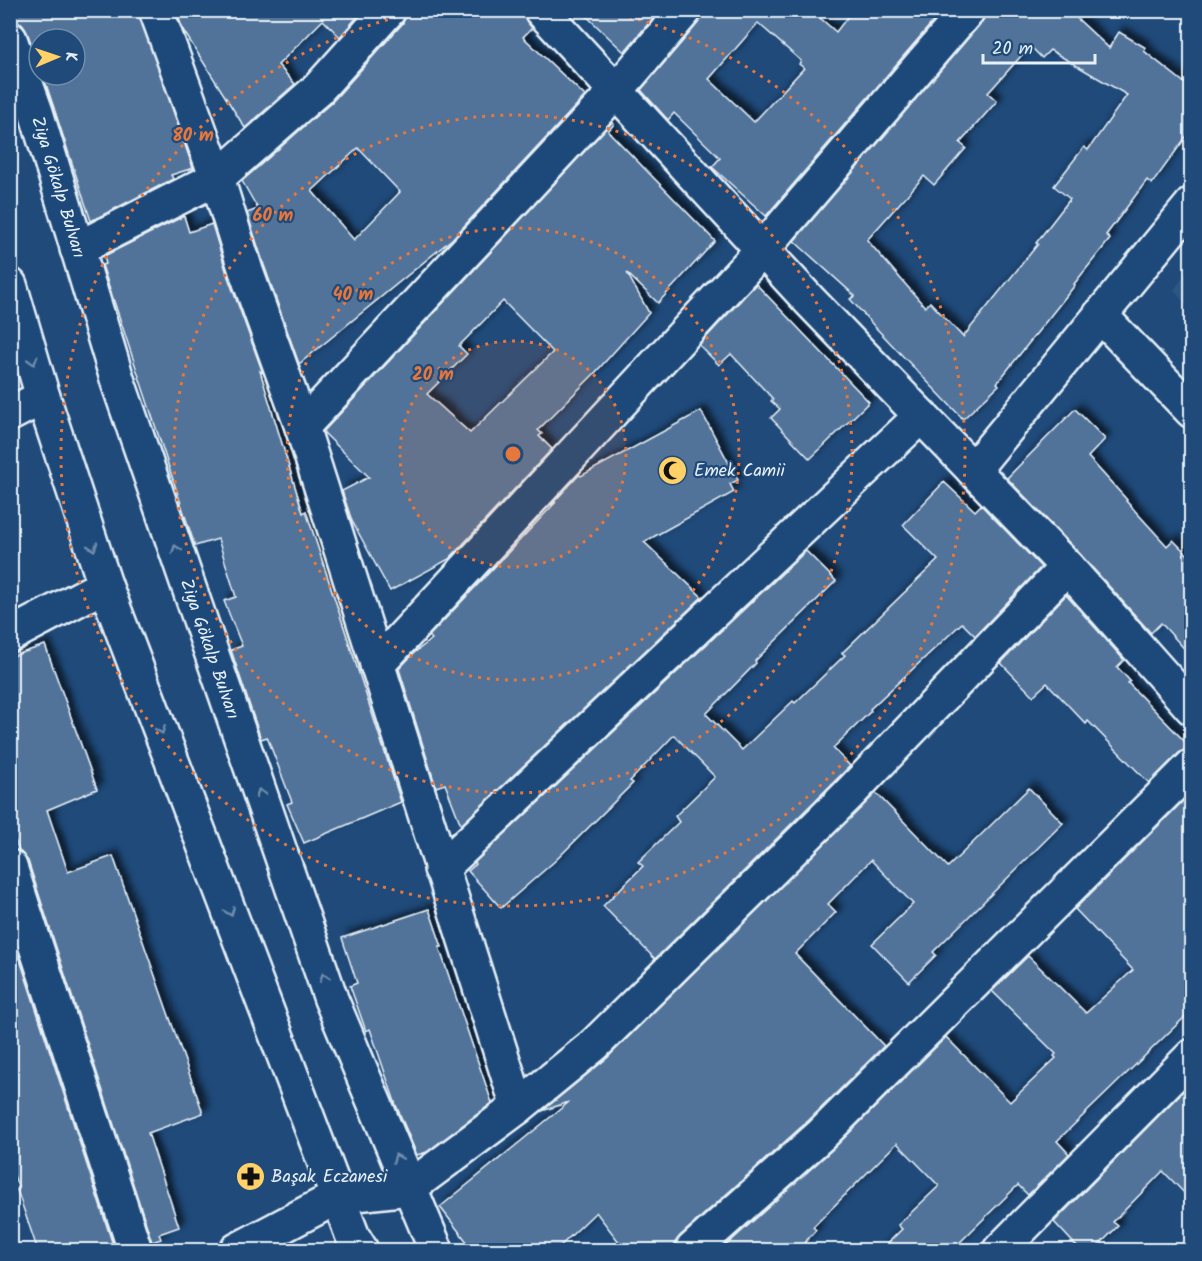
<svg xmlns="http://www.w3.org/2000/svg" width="1202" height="1261" viewBox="0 0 1202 1261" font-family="Kalam,sans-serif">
	<defs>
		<filter id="shadow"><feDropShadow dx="5.5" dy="-5.5" stdDeviation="3" flood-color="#0009"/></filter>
	</defs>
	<rect width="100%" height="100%" fill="#1f4a7a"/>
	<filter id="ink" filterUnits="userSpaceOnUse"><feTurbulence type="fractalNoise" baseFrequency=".0167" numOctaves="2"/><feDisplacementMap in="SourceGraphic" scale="12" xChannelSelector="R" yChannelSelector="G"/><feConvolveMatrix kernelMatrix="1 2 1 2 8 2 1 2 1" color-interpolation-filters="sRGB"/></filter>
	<g filter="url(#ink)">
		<polygon fill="#2e5683" points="1191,266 1192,311 1191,311 1174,290"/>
		<g fill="#517399" stroke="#e8f1f8" stroke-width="1.5" fill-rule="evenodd" filter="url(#shadow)">
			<polygon points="10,10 138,10 193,168 171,175 173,179 91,221 43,75 75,75 75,39 39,39 39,65 27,32 22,24 10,21"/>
			<polygon points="176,10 363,10 340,37 323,20 278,65 295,84 245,128 183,30"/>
			<path d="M407 10H523L527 22 532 28 523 37 585 96 452 239 299 364 264 265 247 213 258 209 242 181 332 102 403 23ZM358 148 400 192 354 240 312 191Z"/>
			<polygon points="580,10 660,10 624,52"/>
			<path d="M703 10H811L836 32 853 10H943L766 216 712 167 720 158 674 113 668 120 641 90 699 22ZM758 23 801 61 799 64 804 68 754 122 709 79Z"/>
			<path d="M986 10H1068L1109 48 1119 32 1146 48 1144 51 1191 88V130L1152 184 1147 180 1106 235 1110 239 1074 284 1075 285 997 383 999 385 963 419 875 327 850 299 855 296 794 241 982 22ZM1030 46 1042 58 1050 50 1127 95 1088 150 1084 147 1054 186 1070 199 1036 243 1038 244 963 337 930 302 925 307 867 240 924 176 934 185 966 148 960 143 997 101 988 93Z"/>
			<path d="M612 122 614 124 608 131 715 241 658 303 627 273 649 313 594 374 538 430 542 434 539 436 552 449 449 559 390 591 352 521 342 491 369 477 323 432ZM503 301 553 352 470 433 427 394 467 354 459 346Z"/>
			<polygon points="184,216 189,232 212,224 228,277 263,373 260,371 303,513 306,511 401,802 304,843 287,804 292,802 267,737 261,739 231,650 242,646 224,601 236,597 218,539 195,546 102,265 106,264 104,256"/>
			<polygon points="756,284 869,402 810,459 771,418 780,409 771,401 773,399 731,354 719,365 699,345"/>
			<polygon points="1075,409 1105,439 1088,457 1127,500 1126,501 1167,546 1173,540 1191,558 1191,656 1161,623 1151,633 1081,555 1007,478"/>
			<polygon points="701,411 738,480 730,484 734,492 644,542 702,597 461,825 445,784 436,787 399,669 414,653 432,639 429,636 556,502 551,505 579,475 581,476"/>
			<polygon points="944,482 975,511 981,505 1041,567 975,636 962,623 870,709 871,711 833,748 850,766 655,959 603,906 643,866 638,862 679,822 675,816 715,777 674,735 630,781 633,783 556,860 501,908 468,871 476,864 475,862 806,551 836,581 755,661 756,663 706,714 742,750 793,701 795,703 845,655 842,653 938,560 903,525"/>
			<polygon points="1066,595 1124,660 1117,667 1130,681 1128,683 1191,748 1179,753 1149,783 1088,721 1086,724 1047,683 1033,696 1001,663"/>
			<polygon points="45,645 97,789 47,810 68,872 113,856 203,1113 148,1133 179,1227 159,1234 161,1239 152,1242 28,861 19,851 10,826 10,657"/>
			<polygon points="1029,788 1063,823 933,952 936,955 909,982 872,944 913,904 871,860 828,904 836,912 795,954 884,1046 809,1120 680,1236 674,1244 674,1251 626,1251 596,1212 555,1251 474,1251 440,1207 569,1102 542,1111 607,1058 876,793 948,867"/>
			<polygon points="1191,793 1191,1011 1057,1141 1069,1154 1028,1195 1018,1185 951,1251 880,1251 902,1229 898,1225 939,1186 897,1143 813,1227 816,1230 797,1251 720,1251 835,1147 946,1037 1010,1102 1056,1058 1054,1056 1056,1054 992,991 1028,956 1086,1013 1133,970 1075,909"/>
			<polygon points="429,909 442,947 439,947 492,1103 427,1152 417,1155 396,1105 370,1029 366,1031 350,986 357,983 342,938"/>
			<polygon points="10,929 115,1251 38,1251 17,1190 19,1189 10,1165"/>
			<polygon points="1191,1083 1191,1200 1163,1171 1113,1222 1118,1226 1093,1251 1081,1251 1054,1222"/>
		</g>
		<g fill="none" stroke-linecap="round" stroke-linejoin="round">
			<defs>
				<g id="street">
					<polyline points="156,10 217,178 246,271 302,427 518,1107"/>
					<polyline points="541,10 810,301 1067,567 1192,708"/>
					<polyline points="77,249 217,178 318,89 389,10"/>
					<polyline points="1100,315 1192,411"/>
					<polyline points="10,414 43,397"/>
					<polyline points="302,427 615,92 685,10"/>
					<polyline points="973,470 1192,204"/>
					<polyline points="10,635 105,585"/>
					<polyline points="377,665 762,250 968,10"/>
					<polyline points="10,867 135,1250"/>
					<polyline points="441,869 921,416"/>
					<polyline points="237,1250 339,1196 409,1188 518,1107 594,1045 847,796 1067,567"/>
					<polyline points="692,1250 822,1134 1192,766"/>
					<polyline points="1000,1250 1192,1056"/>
				</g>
				<g id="secondary">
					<path id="s1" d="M10 39 36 112 118 382 331 999 436 1250"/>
					<polyline points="10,285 43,397 105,585 353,1237 361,1250"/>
				</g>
			</defs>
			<use href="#street" stroke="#e8f1f8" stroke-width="38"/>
			<use href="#secondary" stroke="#e8f1f8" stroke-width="38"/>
			<use href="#street" stroke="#1f4a7a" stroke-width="33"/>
			<use href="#secondary" stroke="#1f4a7a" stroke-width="33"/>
		</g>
		<defs><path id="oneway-chevron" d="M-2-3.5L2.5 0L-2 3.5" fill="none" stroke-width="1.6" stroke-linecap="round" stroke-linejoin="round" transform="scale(1.5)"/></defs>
		<g stroke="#6f8dac">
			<use href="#oneway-chevron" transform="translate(33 361) rotate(74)"/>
			<use href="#oneway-chevron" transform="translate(93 547) rotate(72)"/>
			<use href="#oneway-chevron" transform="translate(176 549) rotate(-109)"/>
			<use href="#oneway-chevron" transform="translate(161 730) rotate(69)"/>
			<use href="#oneway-chevron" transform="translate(260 793) rotate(-109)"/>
			<use href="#oneway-chevron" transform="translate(230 912) rotate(69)"/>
			<use href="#oneway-chevron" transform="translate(324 977) rotate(-109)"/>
			<use href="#oneway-chevron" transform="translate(397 1158) rotate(-113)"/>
		</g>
	</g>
	<circle cx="513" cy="454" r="113" fill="#e8773b" fill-opacity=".12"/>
	<g fill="none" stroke="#e8773b" stroke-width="3" stroke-dasharray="3 6">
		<circle cx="513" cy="454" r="113"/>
		<circle cx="513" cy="454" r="226"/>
		<circle cx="513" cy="454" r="339"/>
		<path d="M603 11A452 452 0 1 1 423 11"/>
	</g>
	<defs>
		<symbol id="mosque-disc" viewBox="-11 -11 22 22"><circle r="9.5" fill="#ffd166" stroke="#1f4a7a"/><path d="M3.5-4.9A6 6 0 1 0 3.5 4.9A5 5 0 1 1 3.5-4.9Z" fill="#111"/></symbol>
		<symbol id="pharmacy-disc" viewBox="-11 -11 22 22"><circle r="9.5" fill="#ffd166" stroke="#1f4a7a"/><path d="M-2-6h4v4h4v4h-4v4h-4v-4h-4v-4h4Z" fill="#111"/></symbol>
	</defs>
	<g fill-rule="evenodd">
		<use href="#mosque-disc" x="656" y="454" width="33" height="33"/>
		<use href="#pharmacy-disc" x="234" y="1160" width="33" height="33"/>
	</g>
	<g text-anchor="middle" stroke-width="4.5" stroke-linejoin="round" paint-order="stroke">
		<g font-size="18" fill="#e8f1f8" stroke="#1f4a7a">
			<text dy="6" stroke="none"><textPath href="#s1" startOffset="156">Ziya Gökalp Bulvarı</textPath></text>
			<text dy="6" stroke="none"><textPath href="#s1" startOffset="642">Ziya Gökalp Bulvarı</textPath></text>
		</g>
		<g font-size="18" fill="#e8f1f8" stroke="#1f4a7a" text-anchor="start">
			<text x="694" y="476">Emek Camii</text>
			<text x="271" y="1182">Başak Eczanesi</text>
		</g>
	</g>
	<circle cx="513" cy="454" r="9" fill="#e8773b" stroke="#1f4a7a" stroke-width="3"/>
	<g font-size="18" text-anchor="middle" font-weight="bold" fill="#e8773b" stroke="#1f4a7a" stroke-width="4.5" stroke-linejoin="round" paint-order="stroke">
		<text x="193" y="141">80 m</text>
		<text x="273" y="221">60 m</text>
		<text x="353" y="300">40 m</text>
		<text x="433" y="380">20 m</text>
	</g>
	<rect width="1202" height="1261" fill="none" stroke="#1f4a7a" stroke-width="36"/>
	<rect x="18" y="18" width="1166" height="1225" fill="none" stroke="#e8f1f8" stroke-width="2" filter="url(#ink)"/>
	<g transform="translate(57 57) rotate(88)"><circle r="28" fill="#1f4a7a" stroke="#6f8dac" stroke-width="1.5"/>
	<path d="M0-4.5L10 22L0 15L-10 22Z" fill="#ffd166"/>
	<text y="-9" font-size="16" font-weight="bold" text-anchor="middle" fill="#e8f1f8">K</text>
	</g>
	<path d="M983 54v9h112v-9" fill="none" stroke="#e8f1f8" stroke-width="3"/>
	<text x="992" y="54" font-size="18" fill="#e8f1f8" stroke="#1f4a7a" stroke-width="4.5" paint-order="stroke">20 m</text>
</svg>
